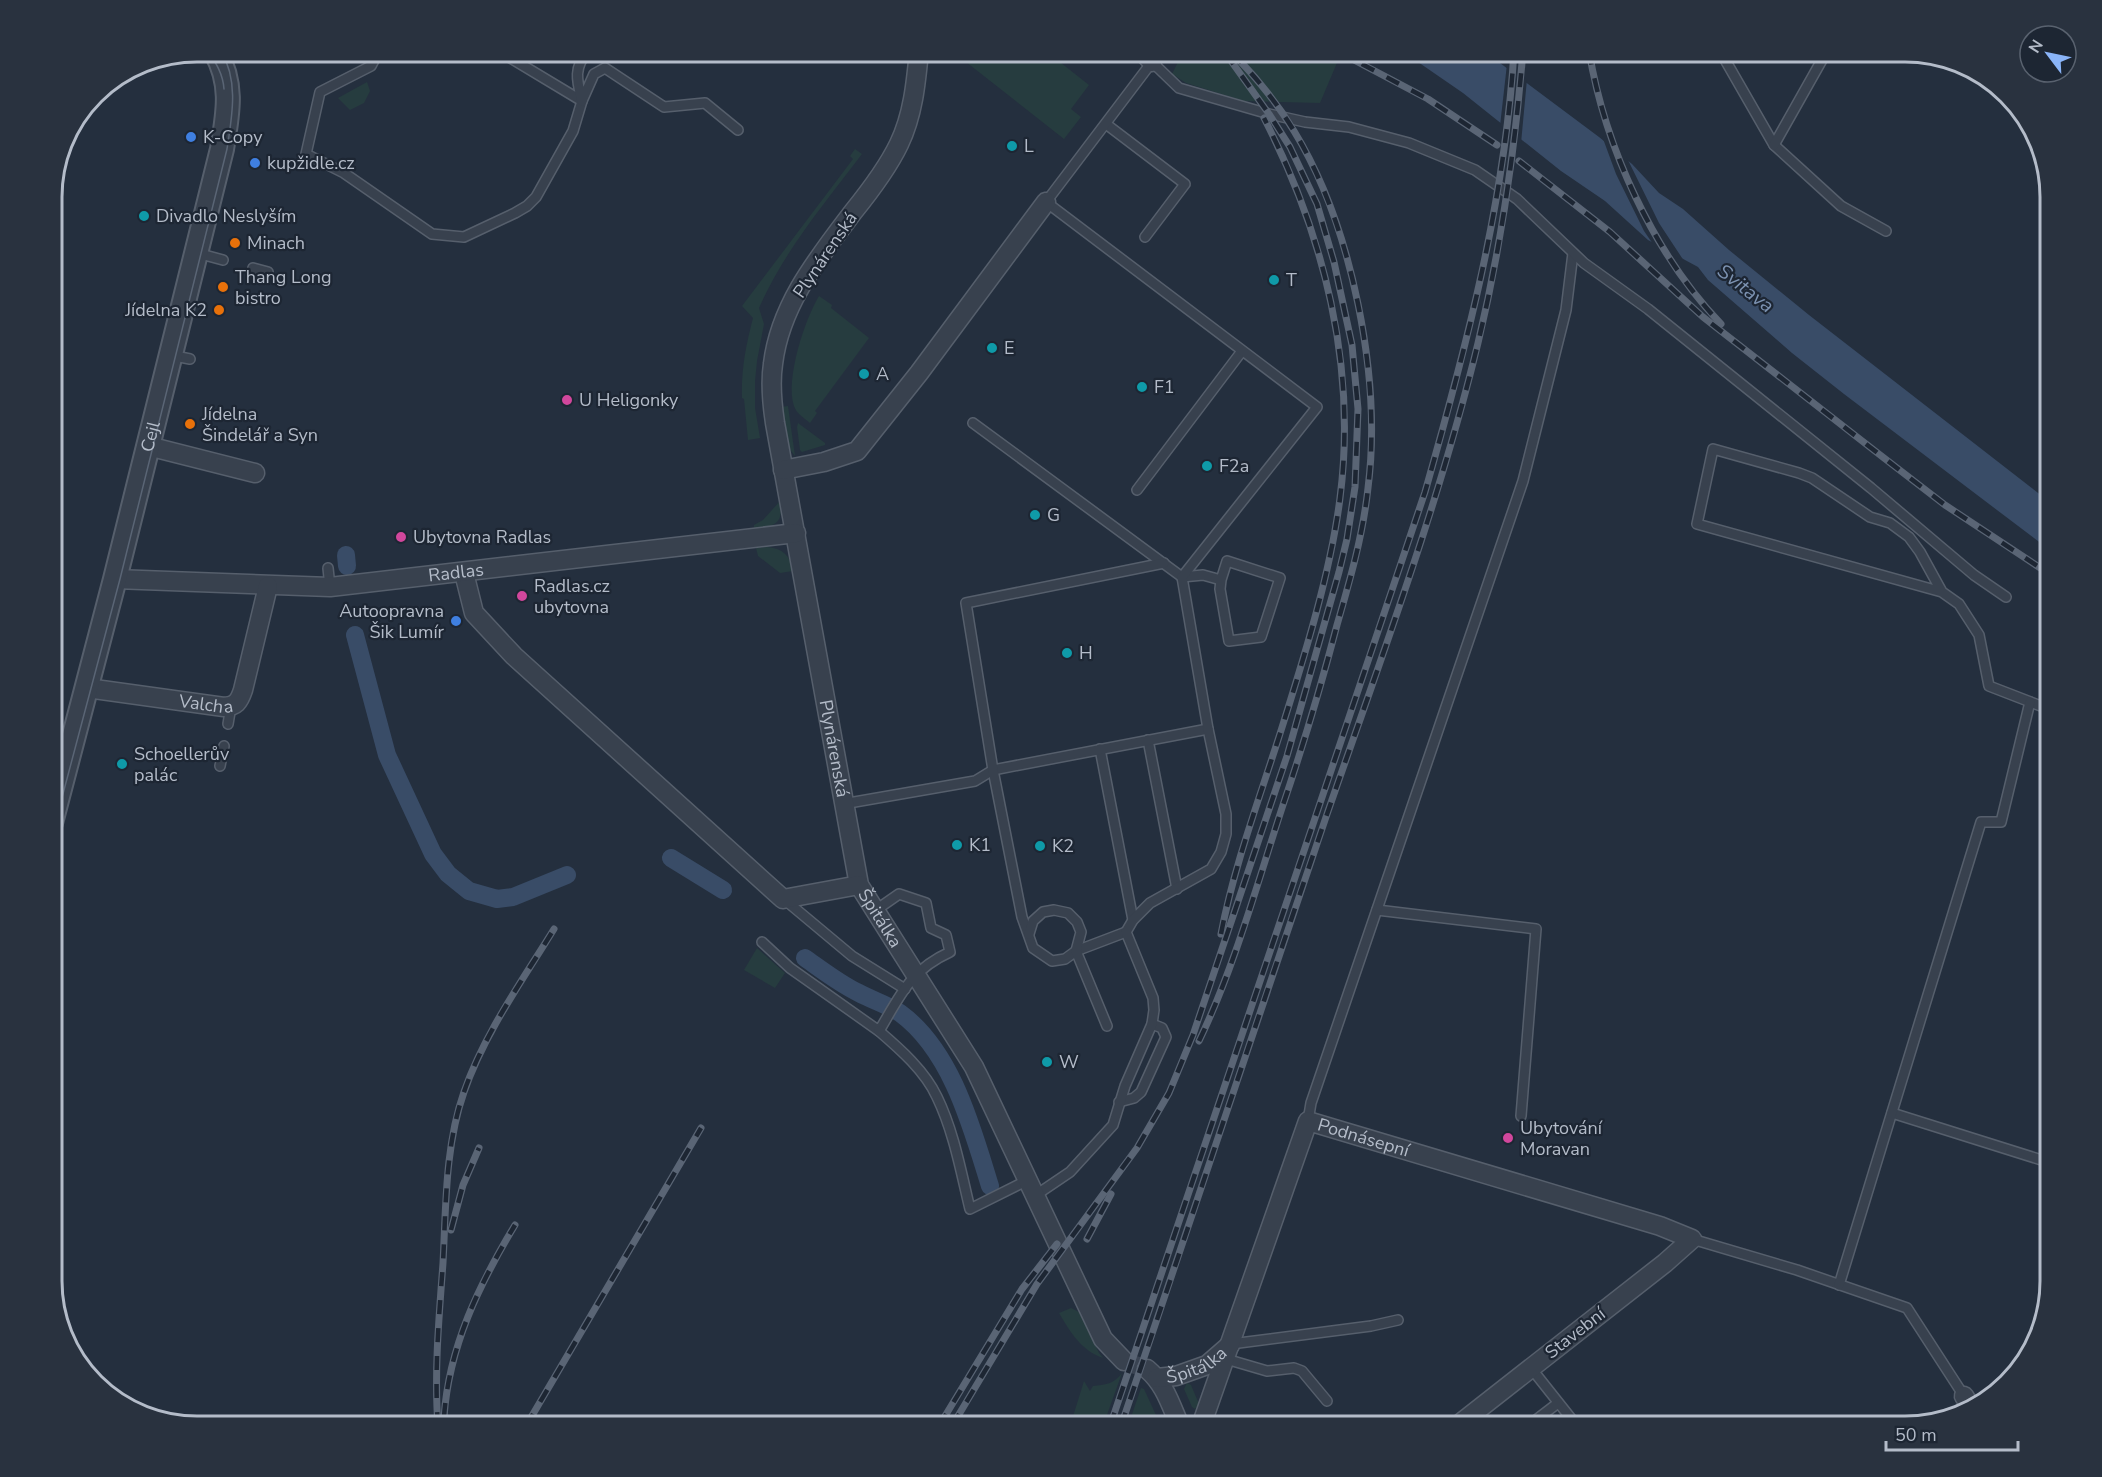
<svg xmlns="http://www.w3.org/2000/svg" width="2102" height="1477" viewBox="0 0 2102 1477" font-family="'Nunito Sans',sans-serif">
	<rect width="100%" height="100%" fill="#242f3e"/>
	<g fill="#263c3f">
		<polygon points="952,51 957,51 964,57 969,51 1046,51 1089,85 1071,109 1081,117 1064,139"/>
		<polygon points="1165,51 1342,51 1320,103 1244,101 1186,83 1172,74 1178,62"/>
		<polygon points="367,82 370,91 364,103 350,110 338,98"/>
		<path d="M855 149 862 154C825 203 784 251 759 308L764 324 757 361 755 381V408L760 438 748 440 744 399 742 398C741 370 746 345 753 318L742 306 853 159 850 156Z"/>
		<path d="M819 296 832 305 831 308 869 338 815 411 817 413 810 423C804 418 796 413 794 406 785 379 805 319 819 296Z"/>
		<polygon points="788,406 795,456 788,447 781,407"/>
		<polygon points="798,423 825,443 825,445 802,452 800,450 797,427"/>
		<path d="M780 501C784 524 775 526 754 529V525L763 520Z"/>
		<path d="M767 547C782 548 791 556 793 571L780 573 758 556 756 548Z"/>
		<polygon points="757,948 785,973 775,988 744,970"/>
		<path d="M1071 1308 1079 1312 1099 1353 1103 1358C1082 1351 1070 1332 1059 1313Z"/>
		<path d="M1122 1373 1103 1426H1070L1084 1381 1090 1391 1093 1386C1105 1385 1114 1384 1122 1373Z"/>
		<polygon points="1187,1383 1191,1385 1199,1404 1195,1409 1192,1407 1184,1389"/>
		<polygon points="1141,1388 1144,1389 1161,1426 1128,1426"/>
	</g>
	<polygon fill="#394c67" points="1402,51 1484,51 1599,137 1632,164 1659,193 1683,209 1729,250 1809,315 2051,503 2051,551 1844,394 1792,353 1708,280 1698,267 1648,240 1605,201 1561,171 1463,93"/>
	<g fill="#242f3e">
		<polygon points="1507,64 1527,79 1521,143 1500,126"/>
		<polygon points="1602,136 1626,156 1659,223 1684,261 1655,247 1644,231 1616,174"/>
	</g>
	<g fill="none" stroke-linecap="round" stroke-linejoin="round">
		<g stroke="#394c67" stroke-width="18">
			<polyline points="346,555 347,566"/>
			<polyline points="355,635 387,755 433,854 448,874 469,891 497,899 513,897 567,875"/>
			<polyline points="671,858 723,890"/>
			<path d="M805 958C822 970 840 984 859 993 872 1000 888 1005 900 1013 952 1051 972 1128 990 1186"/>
		</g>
		<polyline stroke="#3a4453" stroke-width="18" stroke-dasharray="18 9" stroke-linecap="butt" points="1124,1361 1147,1369"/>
		<defs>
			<g id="service">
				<polyline points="379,51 371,66 320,92 306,154 344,173 432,234 464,237 515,213 527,206 536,197 573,131 582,101 499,51"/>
				<path d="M588 51C573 68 577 81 582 101L594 74 605 68 664 107 705 103 738 130"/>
				<polyline points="1720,51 1774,145 1841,206 1886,231"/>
				<polyline points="1106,124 1185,184 1145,237"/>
				<polyline points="1774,145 1827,51"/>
				<polyline points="197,253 223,260"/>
				<polyline points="253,268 268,272"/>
				<polyline points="170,355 190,359"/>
				<polyline points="973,423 1182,577 1203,575 1221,580 1227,561 1280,578 1261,637 1229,641 1220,589 1221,580"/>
				<polyline points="1137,490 1242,351"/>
				<polyline points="328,568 330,587"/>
				<polyline points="1942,592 1920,552 1909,537 1890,523 1870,517 1812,478 1799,473 1713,449 1697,524 1942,592 1959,604 1979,635 1989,686 2051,710"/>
				<polyline points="228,724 231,706"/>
				<polyline points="1148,740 1177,889"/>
				<polyline points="1100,749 1133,920"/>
				<polyline points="220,766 224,746"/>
				<polyline points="843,804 975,781 993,770 1208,729"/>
				<polyline points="785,900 852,956 905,989"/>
				<polyline points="1377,910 1536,929 1521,1116"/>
				<polyline points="1126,932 1076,951 1065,959 1052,961 1033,948 1022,917 993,770 966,603 1164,563"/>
				<polyline points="1029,934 1033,921 1043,912 1054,910 1068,913 1077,922 1081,932 1076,951 1107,1026"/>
				<path d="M762 942 790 968 879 1031C900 996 910 970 950 952L946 935 931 928 926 903 899 894 876 910"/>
				<path d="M879 1031C900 1049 925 1071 937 1097 954 1132 961 1172 970 1209L1028 1180"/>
				<polyline points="1119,1102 1134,1098 1141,1092 1166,1037 1162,1028 1152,1024"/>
				<polyline points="1892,1113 2051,1163"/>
				<polyline points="1308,1121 1311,1103 1523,481 1566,310 1573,253"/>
				<polyline points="1036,1195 1070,1172 1113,1125 1125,1086 1152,1024 1154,1010 1153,998 1126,932 1133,920 1150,903 1211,869 1221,852 1226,834 1226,814 1208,729 1182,577 1317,407 1046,202 1152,62 1179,88 1269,114 1305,122 1349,127 1409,143 1475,170 1517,199 1584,263 1648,309 1871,488 1974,575 2006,597"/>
				<polyline points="1692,1239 1797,1270 1907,1308 1964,1396"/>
				<polyline points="1839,1285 1981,822 2001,822 2030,702"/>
				<polyline points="1231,1344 1371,1326 1398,1320"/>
				<polyline points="1226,1359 1267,1371 1294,1368 1302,1371 1327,1401"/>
				<polyline points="1531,1368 1577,1426"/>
				<polyline points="1528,1426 1558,1403"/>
			</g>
			<g id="minor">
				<path id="s1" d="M919 51C916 83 913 115 899 144 887 169 870 191 853 212 818 258 780 305 773 364 770 383 772 403 775 423L859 885 974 1067 1103 1339 1124 1361"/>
				<polyline points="1142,51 1152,62"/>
				<polyline points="148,446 255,473"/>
				<polyline points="783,470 824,462 857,451 919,373 1046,202"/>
				<polyline points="464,573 474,613 514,656 783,899 859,885"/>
				<path id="s2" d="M115 579 330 587 796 533"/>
				<path id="s3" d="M87 688 224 707C236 706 239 702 243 690L268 586"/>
				<path d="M1147 1369C1165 1384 1171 1406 1180 1426"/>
				<path id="s4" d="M1157 1378 1176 1376 1207 1365 1230 1345"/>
				<polyline points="1964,1396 1972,1409"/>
				<path id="s5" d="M1201 1426 1308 1121 1660 1226 1692 1239 1665 1263 1457 1426"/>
			</g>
			<g id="tertiary">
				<path id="s6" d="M51 823 115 579 222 149C228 113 234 84 215 51"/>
			</g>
		</defs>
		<use href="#service" stroke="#565f6c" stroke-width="12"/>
		<use href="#minor" stroke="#565f6c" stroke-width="21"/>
		<use href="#tertiary" stroke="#565f6c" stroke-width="26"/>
		<use href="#service" stroke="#38414e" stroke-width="9"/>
		<use href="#minor" stroke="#38414e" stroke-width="18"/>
		<use href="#tertiary" stroke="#38414e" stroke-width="22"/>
		<g stroke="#5a6575" stroke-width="1.5">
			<path d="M208 51C216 63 223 74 224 89"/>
			<path d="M51 839 120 579 227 149C232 116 239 81 221 51"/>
		</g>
		<defs>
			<g id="rail">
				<polyline points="1337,51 1428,99 1497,145"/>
				<path d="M1589 51C1605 147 1653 253 1721 324"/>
				<polyline points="1519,161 1610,232 1703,317 1884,458 1945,505 2051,575"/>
				<path d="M1221 934C1235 861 1262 792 1284 721 1306 651 1331 570 1340 498 1357 366 1324 235 1264 118"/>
				<path d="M1199 1041C1235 966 1257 884 1283 805 1303 746 1321 686 1337 625 1350 580 1363 535 1368 488 1382 378 1352 226 1294 131 1279 106 1260 82 1240 61"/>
				<polyline points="451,1230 463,1185 479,1148"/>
				<polyline points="1087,1239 1111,1194"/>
				<path d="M444 1417C449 1346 479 1285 515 1225"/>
				<path d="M438 1426C434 1372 439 1317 443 1263 446 1206 445 1146 464 1092 484 1034 522 981 554 929"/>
				<polyline points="526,1426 701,1128"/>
				<polyline points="939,1426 1022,1289 1057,1244"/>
				<polyline points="952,1426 1037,1284 1137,1148 1169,1093 1193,1035 1287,756 1339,572 1347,539 1355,487 1358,409 1352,345 1334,262 1317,204 1290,147 1269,114 1224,51"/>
				<path d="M1110 1426 1425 492C1466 348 1505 201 1514 51"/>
				<path d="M1121 1426C1190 1223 1257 1020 1326 817 1380 661 1439 504 1478 343 1501 247 1515 149 1523 51"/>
			</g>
		</defs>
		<use href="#rail" stroke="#5a6575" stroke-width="7"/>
		<use href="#rail" stroke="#1d2633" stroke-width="4.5" stroke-dasharray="14" stroke-linecap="butt"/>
	</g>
	<g fill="#3f7fe0" stroke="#1d2633" stroke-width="2">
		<circle cx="191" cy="137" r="6"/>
		<circle cx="255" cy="163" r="6"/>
		<circle cx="456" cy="621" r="6"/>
	</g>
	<g fill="#0f9aa8" stroke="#1d2633" stroke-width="2">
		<circle cx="1012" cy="146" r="6"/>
		<circle cx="144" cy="216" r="6"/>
		<circle cx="1274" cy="280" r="6"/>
		<circle cx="992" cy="348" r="6"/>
		<circle cx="864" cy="374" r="6"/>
		<circle cx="1142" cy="387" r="6"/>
		<circle cx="1207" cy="466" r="6"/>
		<circle cx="1035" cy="515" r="6"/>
		<circle cx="1067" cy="653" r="6"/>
		<circle cx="122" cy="764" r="6"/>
		<circle cx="957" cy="845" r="6"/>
		<circle cx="1040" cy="846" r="6"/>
		<circle cx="1047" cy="1062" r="6"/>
	</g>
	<g fill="#e8710a" stroke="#1d2633" stroke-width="2">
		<circle cx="235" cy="243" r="6"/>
		<circle cx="223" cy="287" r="6"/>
		<circle cx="219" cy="310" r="6"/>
		<circle cx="190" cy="424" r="6"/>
	</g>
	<g fill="#d1479c" stroke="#1d2633" stroke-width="2">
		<circle cx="567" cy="400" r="6"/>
		<circle cx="401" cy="537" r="6"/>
		<circle cx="522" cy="596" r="6"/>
		<circle cx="1508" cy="1138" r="6"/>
	</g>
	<g text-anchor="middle" stroke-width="4.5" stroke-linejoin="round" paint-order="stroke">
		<g font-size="18" fill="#b4bcc9" stroke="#1d2633" text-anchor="start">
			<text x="203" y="143">K-Copy</text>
			<text x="1024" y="152">L</text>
			<text x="267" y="169">kupžidle.cz</text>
			<text x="156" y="222">Divadlo Neslyším</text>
			<text x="247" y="249">Minach</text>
			<text x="235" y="283">Thang Long<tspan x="235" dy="21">bistro</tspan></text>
			<text x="1286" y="286">T</text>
			<text x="207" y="316" text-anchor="end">Jídelna K2</text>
			<text x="1004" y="354">E</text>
			<text x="876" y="380">A</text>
			<text x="1154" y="393">F1</text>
			<text x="579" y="406">U Heligonky</text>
			<text x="202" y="420">Jídelna<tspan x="202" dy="21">Šindelář a Syn</tspan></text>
			<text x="1219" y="472">F2a</text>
			<text x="1047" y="521">G</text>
			<text x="413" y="543">Ubytovna Radlas</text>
			<text x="534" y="592">Radlas.cz<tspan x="534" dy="21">ubytovna</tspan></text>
			<text x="444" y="617" text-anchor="end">Autoopravna<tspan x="444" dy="21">Šik Lumír</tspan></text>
			<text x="1079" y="659">H</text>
			<text x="134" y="760">Schoellerův<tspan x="134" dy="21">palác</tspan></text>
			<text x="969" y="851">K1</text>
			<text x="1052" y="852">K2</text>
			<text x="1059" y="1068">W</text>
			<text x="1520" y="1134">Ubytování<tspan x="1520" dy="21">Moravan</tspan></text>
		</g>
		<g font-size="18" fill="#b4bcc9" stroke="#1d2633">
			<text transform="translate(825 255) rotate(-56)" y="6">Plynárenská</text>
			<text dy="6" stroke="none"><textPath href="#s6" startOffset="399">Cejl</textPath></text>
			<text dy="6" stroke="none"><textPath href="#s2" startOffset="342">Radlas</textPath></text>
			<text dy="6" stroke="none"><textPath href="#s3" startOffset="120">Valcha</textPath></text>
			<text dy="6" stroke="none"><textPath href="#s1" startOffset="742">Plynárenská</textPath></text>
			<text dy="6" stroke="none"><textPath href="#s1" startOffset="920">Špitálka</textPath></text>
			<text dy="6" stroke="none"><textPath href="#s5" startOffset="381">Podnásepní</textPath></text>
			<text transform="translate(1575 1333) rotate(-38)" y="6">Stavební</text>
			<text dy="6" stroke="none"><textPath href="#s4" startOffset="42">Špitálka</textPath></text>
		</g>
		<g font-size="20" font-style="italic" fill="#7c92b1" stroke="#1d2633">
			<text transform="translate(1746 288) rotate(38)" y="7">Svitava</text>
		</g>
	</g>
	<path d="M0 0H2102V1477H0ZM197 62H1905A135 135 0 0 1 2040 197V1281A135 135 0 0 1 1905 1416H197A135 135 0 0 1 62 1281V197A135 135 0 0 1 197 62Z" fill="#29323f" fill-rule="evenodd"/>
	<path fill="none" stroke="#b4bcc9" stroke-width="3" d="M197 62H1905A135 135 0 0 1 2040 197V1281A135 135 0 0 1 1905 1416H197A135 135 0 0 1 62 1281V197A135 135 0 0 1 197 62Z"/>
	<g transform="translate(2048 54) rotate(302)"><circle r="28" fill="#1d2633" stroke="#59626f" stroke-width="1.5"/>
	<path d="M0-4.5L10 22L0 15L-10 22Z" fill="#8ab4f8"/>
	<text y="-9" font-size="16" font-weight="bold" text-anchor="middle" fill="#b4bcc9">N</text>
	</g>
	<path d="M1886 1441v9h132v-9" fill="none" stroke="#b4bcc9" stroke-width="3"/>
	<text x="1895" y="1441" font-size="18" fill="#b4bcc9" stroke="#1d2633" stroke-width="4.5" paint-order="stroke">50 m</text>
</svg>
